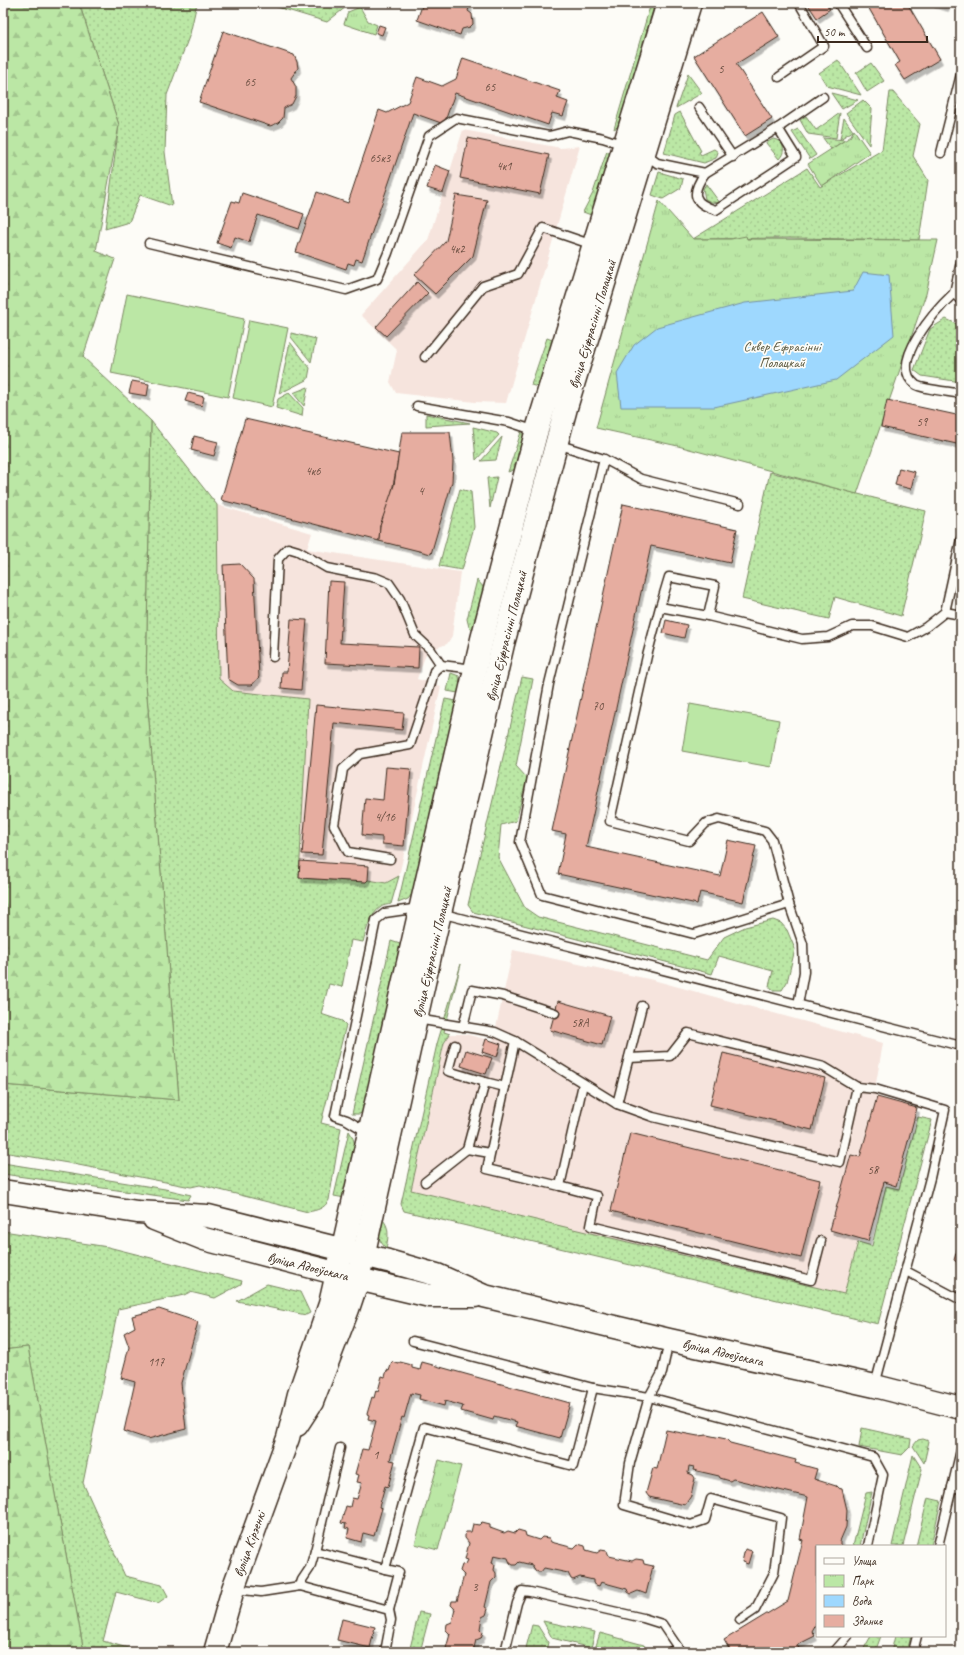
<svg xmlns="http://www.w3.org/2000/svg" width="964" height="1655" viewBox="0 0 964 1655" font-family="Caveat,sans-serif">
	<defs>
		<pattern id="grass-dots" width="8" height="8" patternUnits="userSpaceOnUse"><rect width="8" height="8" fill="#bbe7a5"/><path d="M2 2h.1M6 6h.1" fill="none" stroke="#a2c68e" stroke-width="1.8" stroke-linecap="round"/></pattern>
		<pattern id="forest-firs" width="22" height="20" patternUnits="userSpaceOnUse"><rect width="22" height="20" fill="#bbe7a5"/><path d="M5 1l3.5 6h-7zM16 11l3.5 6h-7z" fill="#a2c68e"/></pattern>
		<pattern id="park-tufts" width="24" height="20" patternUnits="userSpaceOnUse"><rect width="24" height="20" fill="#bbe7a5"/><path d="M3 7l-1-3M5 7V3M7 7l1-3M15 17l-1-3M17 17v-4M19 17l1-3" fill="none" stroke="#a2c68e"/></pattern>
		<filter id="shadow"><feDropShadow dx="2.5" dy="4.5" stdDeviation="0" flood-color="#0004"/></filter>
	</defs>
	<rect width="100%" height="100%" fill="#fdfcf7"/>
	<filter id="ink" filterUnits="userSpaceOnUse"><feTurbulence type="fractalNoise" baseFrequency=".025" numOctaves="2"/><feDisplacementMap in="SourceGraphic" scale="8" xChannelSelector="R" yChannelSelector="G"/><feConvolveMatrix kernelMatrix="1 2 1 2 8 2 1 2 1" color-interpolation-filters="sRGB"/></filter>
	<g filter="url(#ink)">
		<g fill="#f6e4dd">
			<polygon points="463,130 561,148 580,146 506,403 475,402 396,393 390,382 397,350 361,315 428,240"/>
			<polygon points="217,505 312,533 307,549 460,572 452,636 447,644 427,651 417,679 441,686 399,876 386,883 368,880 366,882 299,878 308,699 233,691 219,679"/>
			<polygon points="513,950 653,980 883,1043 875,1089 877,1097 917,1108 896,1186 884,1183 868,1241 859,1238 844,1294 410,1190 444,1043 450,1034 465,1034 493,1041"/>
		</g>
		<g fill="url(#grass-dots)" stroke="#7b8862">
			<polygon points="79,3 197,3 190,34 167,95 165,152 172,206 140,195 129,222 105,229 119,125"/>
			<polygon points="264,3 351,3 327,22"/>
			<polygon points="651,3 655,3 619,126 614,129"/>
			<polygon points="838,60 861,95 827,86 819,73"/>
			<polygon points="871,63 884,81 867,92 856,73"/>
			<polygon points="688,74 702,93 676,108"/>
			<polygon points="890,92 893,92 920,124 913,156 928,180 919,240 791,238 693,239 807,168 820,187 882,150"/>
			<polygon points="831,93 858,100 842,109"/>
			<polygon points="863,100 872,109 869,145 846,113"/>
			<polygon points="680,112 701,151 699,152 701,155 714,149 718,152 716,158 704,163 664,153 675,115"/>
			<polygon points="840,113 836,138 808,134 800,120 806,116 816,130"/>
			<polygon points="844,118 853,131 840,139"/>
			<polygon points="798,129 816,155 810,159 792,132"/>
			<polygon points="823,138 845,140 831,149"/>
			<path d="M773 139C785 141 786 152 779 159L766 143Z"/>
			<polygon points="607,151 611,156 593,214 591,215 583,212 593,193"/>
			<polygon points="659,172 683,179 681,188 663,199 652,195"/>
			<polygon points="706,184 720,203 711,202 705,199 703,189"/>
			<polygon points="946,319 961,326 961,382 922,376 914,370 930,329"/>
			<polygon points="291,333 316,339 311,362 291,337"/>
			<polygon points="547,338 555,341 541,388 531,385"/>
			<polygon points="290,342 310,368 308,379 279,394"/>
			<polygon points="308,387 304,406 293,393"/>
			<polygon points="289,393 303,408 302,416 276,408 278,399"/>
			<polygon points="426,414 470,423 426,426"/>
			<path d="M151 421 217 505 219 679 233 691 308 699 299 878 366 882 368 880 386 883 399 876 391 904C388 905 383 905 381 907 370 914 366 931 363 942L351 940 342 987 329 984 321 1014 342 1021 346 1025 321 1123 341 1128 329 1200C324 1209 317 1210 308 1212L200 1185 191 1187 68 1163 3 1152V1085L179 1100 146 683Z"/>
			<polygon points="473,427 497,433 499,435 476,460"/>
			<polygon points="521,432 528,437 521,467 508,472"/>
			<polygon points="502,437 496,460 481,461"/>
			<polygon points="770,472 926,511 901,616 835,597 829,619 742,599"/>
			<polygon points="497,477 490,508 487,478"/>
			<polygon points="460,489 471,492 474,527 462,570 439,566"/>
			<polygon points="477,580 487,591 474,630 469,627 467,619"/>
			<polygon points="451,673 459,676 460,684 458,693 447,691"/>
			<polygon points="522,677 533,679 516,766 527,778 516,821 501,825 498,857 525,908 538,917 707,960 724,937 745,927 773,920 781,923 787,930 795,949 787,982 782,990 772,990 769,986 773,971 719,956 712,974 473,912 468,905"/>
			<polygon points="445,699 456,701 412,894 408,899 398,903"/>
			<polygon points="391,941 400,944 364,1109 360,1114 352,1114"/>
			<polygon points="461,964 444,1032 450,1034 444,1043 411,1190 844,1294 858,1242 872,1246 886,1186 899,1189 918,1117 932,1120 878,1324 404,1211 401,1204 437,1044"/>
			<path d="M349 1131C363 1150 350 1177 345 1198L334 1196Z"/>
			<polygon points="3,1163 165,1189 191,1195 188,1200 3,1174"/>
			<path d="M378 1216C390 1223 389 1236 386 1248 376 1239 377 1228 378 1216Z"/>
			<polygon points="3,1231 108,1247 242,1281 241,1284 215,1298 190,1292 184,1295 118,1309 83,1483 125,1576 162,1585 168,1596 158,1603 116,1592 103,1641 142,1652 84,1652 28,1347 3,1350"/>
			<polygon points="267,1284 300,1292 310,1313 306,1315 237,1301"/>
			<polygon points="862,1428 911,1439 910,1447 902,1455 859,1447"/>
			<polygon points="923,1439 929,1441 924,1463 913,1446 918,1440"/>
			<polygon points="913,1455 922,1469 903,1546 892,1546"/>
			<polygon points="872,1492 860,1546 853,1546 866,1493"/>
			<polygon points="928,1498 941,1501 931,1546 916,1546"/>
			<polygon points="419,1612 430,1614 420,1652 409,1652"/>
			<polygon points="543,1621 595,1632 591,1648 552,1638"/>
			<polygon points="532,1625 538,1626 548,1642 546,1652 526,1648"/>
			<polygon points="600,1633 644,1645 646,1652 607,1652 595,1649"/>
			<polygon points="871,1636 881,1636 875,1652 862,1652"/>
			<polygon points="895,1636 911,1636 907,1652 891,1652"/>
		</g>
		<g fill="url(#forest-firs)" stroke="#7b8862">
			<polygon points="3,3 79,3 119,125 96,251 115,259 83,357 151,421 146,683 179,1100 3,1085"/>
			<polygon points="28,1347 84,1652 3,1652 3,1350"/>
		</g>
		<g fill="url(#park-tufts)" stroke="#7b8862">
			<polygon points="360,7 368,21 377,25 374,34 344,24 348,12"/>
			<polygon points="854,130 870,153 822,186 808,164 850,137"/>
			<polygon points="659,201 693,239 731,239 746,236 747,239 938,240 926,294 857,494 678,446 596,428"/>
			<polygon points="439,1460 461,1466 438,1550 415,1544"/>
		</g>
		<g fill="#bbe7a5" stroke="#7b8862">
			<polygon points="127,294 244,319 228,397 111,373"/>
			<polygon points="249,320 288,328 272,407 233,398"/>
			<polygon points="690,704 779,720 771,767 682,751"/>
		</g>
		<polygon fill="#9ed8fe" stroke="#7692a4" points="863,272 889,275 894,335 836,380 714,407 621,407 617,373 634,345 657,327 745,303 853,291"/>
		<g fill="#e6ada0" stroke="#3b2a1e" filter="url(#shadow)">
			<polygon points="423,3 464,3 470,5 468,11 472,14 473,24 470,27 462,29 460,35 417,20"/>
			<polygon points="807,3 826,3 830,9 817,18"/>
			<polygon points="870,3 907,3 940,59 905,80 895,65 900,62 867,5"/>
			<polygon points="932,3 947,3 946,7"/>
			<polygon points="763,12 779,37 736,64 772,119 745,136 694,56"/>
			<polygon points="379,25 385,27 382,35 376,33"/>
			<polygon points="223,31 294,55 297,62 298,68 291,78 296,87 296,96 292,104 284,108 283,118 278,123 270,126 199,102"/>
			<polygon points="463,58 560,91 557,98 568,102 563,116 552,113 548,125 455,93 444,124 413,113 362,261 356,259 354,265 348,263 346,269 296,252 317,192 348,203 379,110 387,113 408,102 417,77 442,86 456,79"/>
			<polygon points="468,138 549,155 540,194 460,178"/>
			<polygon points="435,165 450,171 443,193 427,188"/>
			<polygon points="242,193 304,214 299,229 258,215 249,242 235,237 231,248 217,243 232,201 239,203"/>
			<polygon points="456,195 487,200 473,256 435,294 414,275 446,241"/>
			<polygon points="417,282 428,293 386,336 376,327"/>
			<polygon points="132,381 149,384 147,396 129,393"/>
			<polygon points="188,393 204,397 202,406 185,401"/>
			<polygon points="887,400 961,416 961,445 881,427"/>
			<polygon points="245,419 399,454 391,497 380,526 379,541 221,500"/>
			<polygon points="402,432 450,432 453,461 452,482 431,554 379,541 380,526 394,485"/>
			<polygon points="194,436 218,442 214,456 191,450"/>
			<polygon points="899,468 915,472 911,489 895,485"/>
			<polygon points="623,504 737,529 730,563 651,546 586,847 720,876 728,840 756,846 743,902 700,892 697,904 558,874 566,834 552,831"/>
			<polygon points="240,564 254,579 259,677 252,685 238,685 228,679 223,565"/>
			<polygon points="329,581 344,582 340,643 419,647 418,668 325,663"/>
			<polygon points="291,619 307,620 301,690 281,688 282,672 287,672"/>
			<polygon points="666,620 687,625 684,638 663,633"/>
			<polygon points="316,705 404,713 402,730 334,723 322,855 302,854"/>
			<polygon points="386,767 411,769 404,846 382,844 382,837 362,835 365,798 383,800"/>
			<polygon points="300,861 369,866 368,880 366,882 299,878"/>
			<polygon points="558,1001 610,1016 602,1045 550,1030"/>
			<polygon points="486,1039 501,1044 497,1057 482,1052"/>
			<polygon points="466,1050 492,1058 486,1074 461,1066"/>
			<polygon points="723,1053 825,1078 812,1130 710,1105"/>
			<polygon points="877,1097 917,1108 896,1186 884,1182 868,1241 830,1230 851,1155 860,1157"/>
			<polygon points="630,1133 820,1180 801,1258 611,1211"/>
			<polygon points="961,1236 961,1265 954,1260"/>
			<polygon points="159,1309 198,1322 181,1383 186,1429 148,1439 124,1431 135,1382 121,1378 129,1347 124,1333 135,1327 132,1316"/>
			<polygon points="392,1362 399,1364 400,1362 412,1365 412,1368 420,1370 422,1362 570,1403 560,1438 515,1426 517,1422 494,1416 493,1420 461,1411 463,1406 445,1401 444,1406 419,1399 420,1395 411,1393 404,1418 402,1417 390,1460 395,1461 388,1487 385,1486 379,1507 382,1508 374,1536 363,1533 361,1542 347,1538 349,1529 345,1528 346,1524 341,1523 346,1506 350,1507 352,1498 357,1499 362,1483 357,1482 359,1475 355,1474 362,1449 368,1450 376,1421 368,1419 369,1415 367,1414 372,1397 374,1398 376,1390 378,1391 382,1376 385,1377 387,1370 389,1371"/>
			<polygon points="666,1430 698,1436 707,1435 726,1439 730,1443 796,1460 795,1463 817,1469 814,1479 836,1486 838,1488 842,1489 847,1510 846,1527 840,1541 840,1544 842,1546 817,1546 817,1622 812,1631 815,1636 797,1645 801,1652 731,1652 724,1640 788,1601 803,1540 800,1539 808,1497 733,1479 730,1481 720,1478 719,1476 693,1470 694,1467 689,1466 688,1473 693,1475 695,1478 691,1496 685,1505 649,1497 646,1493 653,1468 657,1469"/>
			<polygon points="482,1522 490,1524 490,1528 504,1533 508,1531 515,1533 518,1530 525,1532 526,1536 539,1540 542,1537 549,1538 551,1542 574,1548 578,1544 585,1546 586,1550 597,1553 601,1550 607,1551 609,1556 632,1561 636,1559 643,1560 644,1564 653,1566 646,1594 638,1591 631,1594 628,1592 627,1589 601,1582 599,1586 596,1585 593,1583 593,1580 580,1577 573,1580 571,1579 568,1573 544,1568 541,1572 538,1572 535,1570 532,1565 519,1562 516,1565 513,1565 510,1563 508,1558 494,1555 492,1563 495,1565 494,1570 496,1573 496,1577 491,1582 485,1607 488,1609 486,1615 482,1617 480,1629 483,1632 481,1638 476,1640 473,1652 445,1652 450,1634 446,1630 447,1624 452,1622 455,1609 451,1605 452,1601 457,1601 464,1575 460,1571 462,1565 466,1564 468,1560 465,1559 469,1543 465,1538 465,1535 466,1532 471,1532 473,1524 479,1525"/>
			<polygon points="745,1549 752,1551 748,1564 742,1562"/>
			<polygon points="342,1619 375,1627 370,1648 337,1640"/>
		</g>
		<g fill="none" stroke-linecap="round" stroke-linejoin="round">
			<defs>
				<g id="lane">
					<polyline points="838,3 867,48"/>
					<polyline points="779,77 824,46 799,3"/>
					<polyline points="699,107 733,157"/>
					<polyline points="941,153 961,74"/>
					<polyline points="645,154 657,163 705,173 778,128 823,97"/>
					<path d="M705 173C691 193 692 203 716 210L796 157 778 128"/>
					<polyline points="149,243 346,290 377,279 388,253 429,136 456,118 549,136 568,131 603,138 624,145"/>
					<polyline points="961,262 954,293 961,301"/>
					<path d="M954 293C938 308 886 364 916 385 922 389 952 392 961 394"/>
					<polyline points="425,357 483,286 518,274 543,228 593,245"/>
					<polyline points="417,406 509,422 527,428 534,432"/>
					<polyline points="557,444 604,459 641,479 740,504"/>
					<polyline points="604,459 549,684 520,842 542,895 694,934 789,904"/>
					<polyline points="660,607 669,577 715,586 708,616 660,607 647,656 610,821 689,841 706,823 719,819 765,831 772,840 789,904 803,944 804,972 798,1005"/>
					<polyline points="945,612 961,615"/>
					<polyline points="708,616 802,639 828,637 852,626 872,626 908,637 926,627 945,612 961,539"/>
					<polyline points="273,657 278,559 288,548 298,551 327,568 377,578 389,583 400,599 415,635 431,650 441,665"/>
					<polyline points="390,859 348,852 334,825 343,769 360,754 410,745 431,683 434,671 441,665 474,669"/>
					<polyline points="440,913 961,1046"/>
					<polyline points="417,1019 495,1032 515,1041 617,1104 653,1117 840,1162 857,1087 875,1089 945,1110 930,1178 875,1385"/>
					<polyline points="463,1027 472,990 503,996 555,1013"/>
					<polyline points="515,1041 487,1169 560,1186 583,1084"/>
					<polyline points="455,1045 448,1071 485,1082 467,1149 490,1153"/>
					<polyline points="629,1058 670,1056 688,1033 824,1067 857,1087"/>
					<polyline points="485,1082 505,1087"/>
					<polyline points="617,1104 642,1006"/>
					<polyline points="367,1132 347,1120 335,1116 376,920 385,913 419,908"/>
					<polyline points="425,1182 467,1149"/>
					<polyline points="560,1186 597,1196 591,1226 811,1280 821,1241"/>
					<polyline points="906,1271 961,1300"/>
					<polyline points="413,1341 593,1388 649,1397 873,1457 883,1475 868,1546"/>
					<polyline points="669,1341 662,1373 649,1397 630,1463 624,1505 691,1525 705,1520 711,1499 781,1518 774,1573 755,1610 740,1620"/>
					<polyline points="952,1487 961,1489"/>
					<polyline points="938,1546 961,1450"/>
					<polyline points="315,1551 385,1569"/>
					<polyline points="300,1586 302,1580 310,1568 315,1551 340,1448"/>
					<polyline points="234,1589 261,1592 300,1586 389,1610 391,1620 385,1652"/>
					<polyline points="389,1610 399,1572 385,1569 424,1427 573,1466 593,1388"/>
					<polyline points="505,1652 517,1603 522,1591 530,1592 643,1618 662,1624 681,1652"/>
					<polyline points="670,1652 678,1648"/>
					<polyline points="834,1652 848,1636"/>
					<polyline points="913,1652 917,1636"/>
				</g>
				<g id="secondary">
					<polyline points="3,1191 137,1212 208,1216 388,1261 437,1275 484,1296 669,1340 875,1386 961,1408"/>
					<polyline points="154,1219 204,1239 358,1279 430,1296 475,1296"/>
					<polyline points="297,1425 312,1402 348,1309 358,1279 432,947 503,644 567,404 690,3"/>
					<polyline points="215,1652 233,1589 288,1438 299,1394 330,1304 482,639 536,433 668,3"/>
				</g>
			</defs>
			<use href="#lane" stroke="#3b2a1e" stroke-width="11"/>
			<use href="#secondary" stroke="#3b2a1e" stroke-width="25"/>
			<use href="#lane" stroke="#fdfcf7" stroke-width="8"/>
			<use href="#secondary" stroke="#fdfcf7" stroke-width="22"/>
		</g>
	</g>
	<g text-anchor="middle" stroke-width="3.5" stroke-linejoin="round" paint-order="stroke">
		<g font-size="12" fill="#664b3e">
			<text x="721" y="73">5</text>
			<text x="250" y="86">65</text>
			<text x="490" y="91">65</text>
			<text x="380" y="162">65к3</text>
			<text x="504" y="170">4к1</text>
			<text x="457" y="253">4к2</text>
			<text x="922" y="426">59</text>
			<text x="313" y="475">4к6</text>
			<text x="421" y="495">4</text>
			<text x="598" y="710">70</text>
			<text x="385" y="821">4/16</text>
			<text x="580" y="1027">58А</text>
			<text x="873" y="1174">58</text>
			<text x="156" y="1366">117</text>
			<text x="376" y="1459">1</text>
			<text x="475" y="1591">3</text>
		</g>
		<g font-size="14" fill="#3b2a1e" stroke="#fdfcf7">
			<text transform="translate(592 324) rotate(-73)" y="5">вуліца Еўфрасінні Полацкай</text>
			<text transform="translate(506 636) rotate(-76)" y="5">вуліца Еўфрасінні Полацкай</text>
			<text transform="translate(432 952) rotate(-77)" y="5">вуліца Еўфрасінні Полацкай</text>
			<text transform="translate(308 1266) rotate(14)" y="5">вуліца Адоеўскага</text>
			<text transform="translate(723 1352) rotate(13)" y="5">вуліца Адоеўскага</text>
			<text transform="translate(249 1544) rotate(-70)" y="5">вуліца Кірэенкі</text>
		</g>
		<g font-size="14" fill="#5b5940" stroke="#fdfcf7">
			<text x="782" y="351">Сквер Ефрасінні<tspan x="782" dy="16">Полацкай</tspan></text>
		</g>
	</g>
	<rect width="964" height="1655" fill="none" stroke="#fdfcf7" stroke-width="16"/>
	<rect x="8" y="8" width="948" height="1639" fill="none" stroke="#3b2a1e" stroke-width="1.5" filter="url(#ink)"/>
	<rect x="816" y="1545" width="130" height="92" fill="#fdfcf7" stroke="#afa8a0"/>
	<rect x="824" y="1558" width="20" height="6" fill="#fdfcf7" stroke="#afa8a0"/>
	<text x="852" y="1565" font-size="12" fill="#3b2a1e">Улица</text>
	<rect x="824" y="1575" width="20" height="12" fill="url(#park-tufts)" stroke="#afa8a0"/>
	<text x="852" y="1585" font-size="12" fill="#3b2a1e">Парк</text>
	<rect x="824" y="1595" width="20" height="12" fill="#9ed8fe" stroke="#afa8a0"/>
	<text x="852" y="1605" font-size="12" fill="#3b2a1e">Вода</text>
	<rect x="824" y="1615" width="20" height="12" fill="#e6ada0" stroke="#afa8a0"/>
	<text x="852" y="1625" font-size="12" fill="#3b2a1e">Здание</text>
	<path d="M818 36v6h109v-6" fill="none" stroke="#3b2a1e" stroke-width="2"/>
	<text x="824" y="36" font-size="12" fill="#3b2a1e" stroke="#fdfcf7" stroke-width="3" paint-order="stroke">50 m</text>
</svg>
